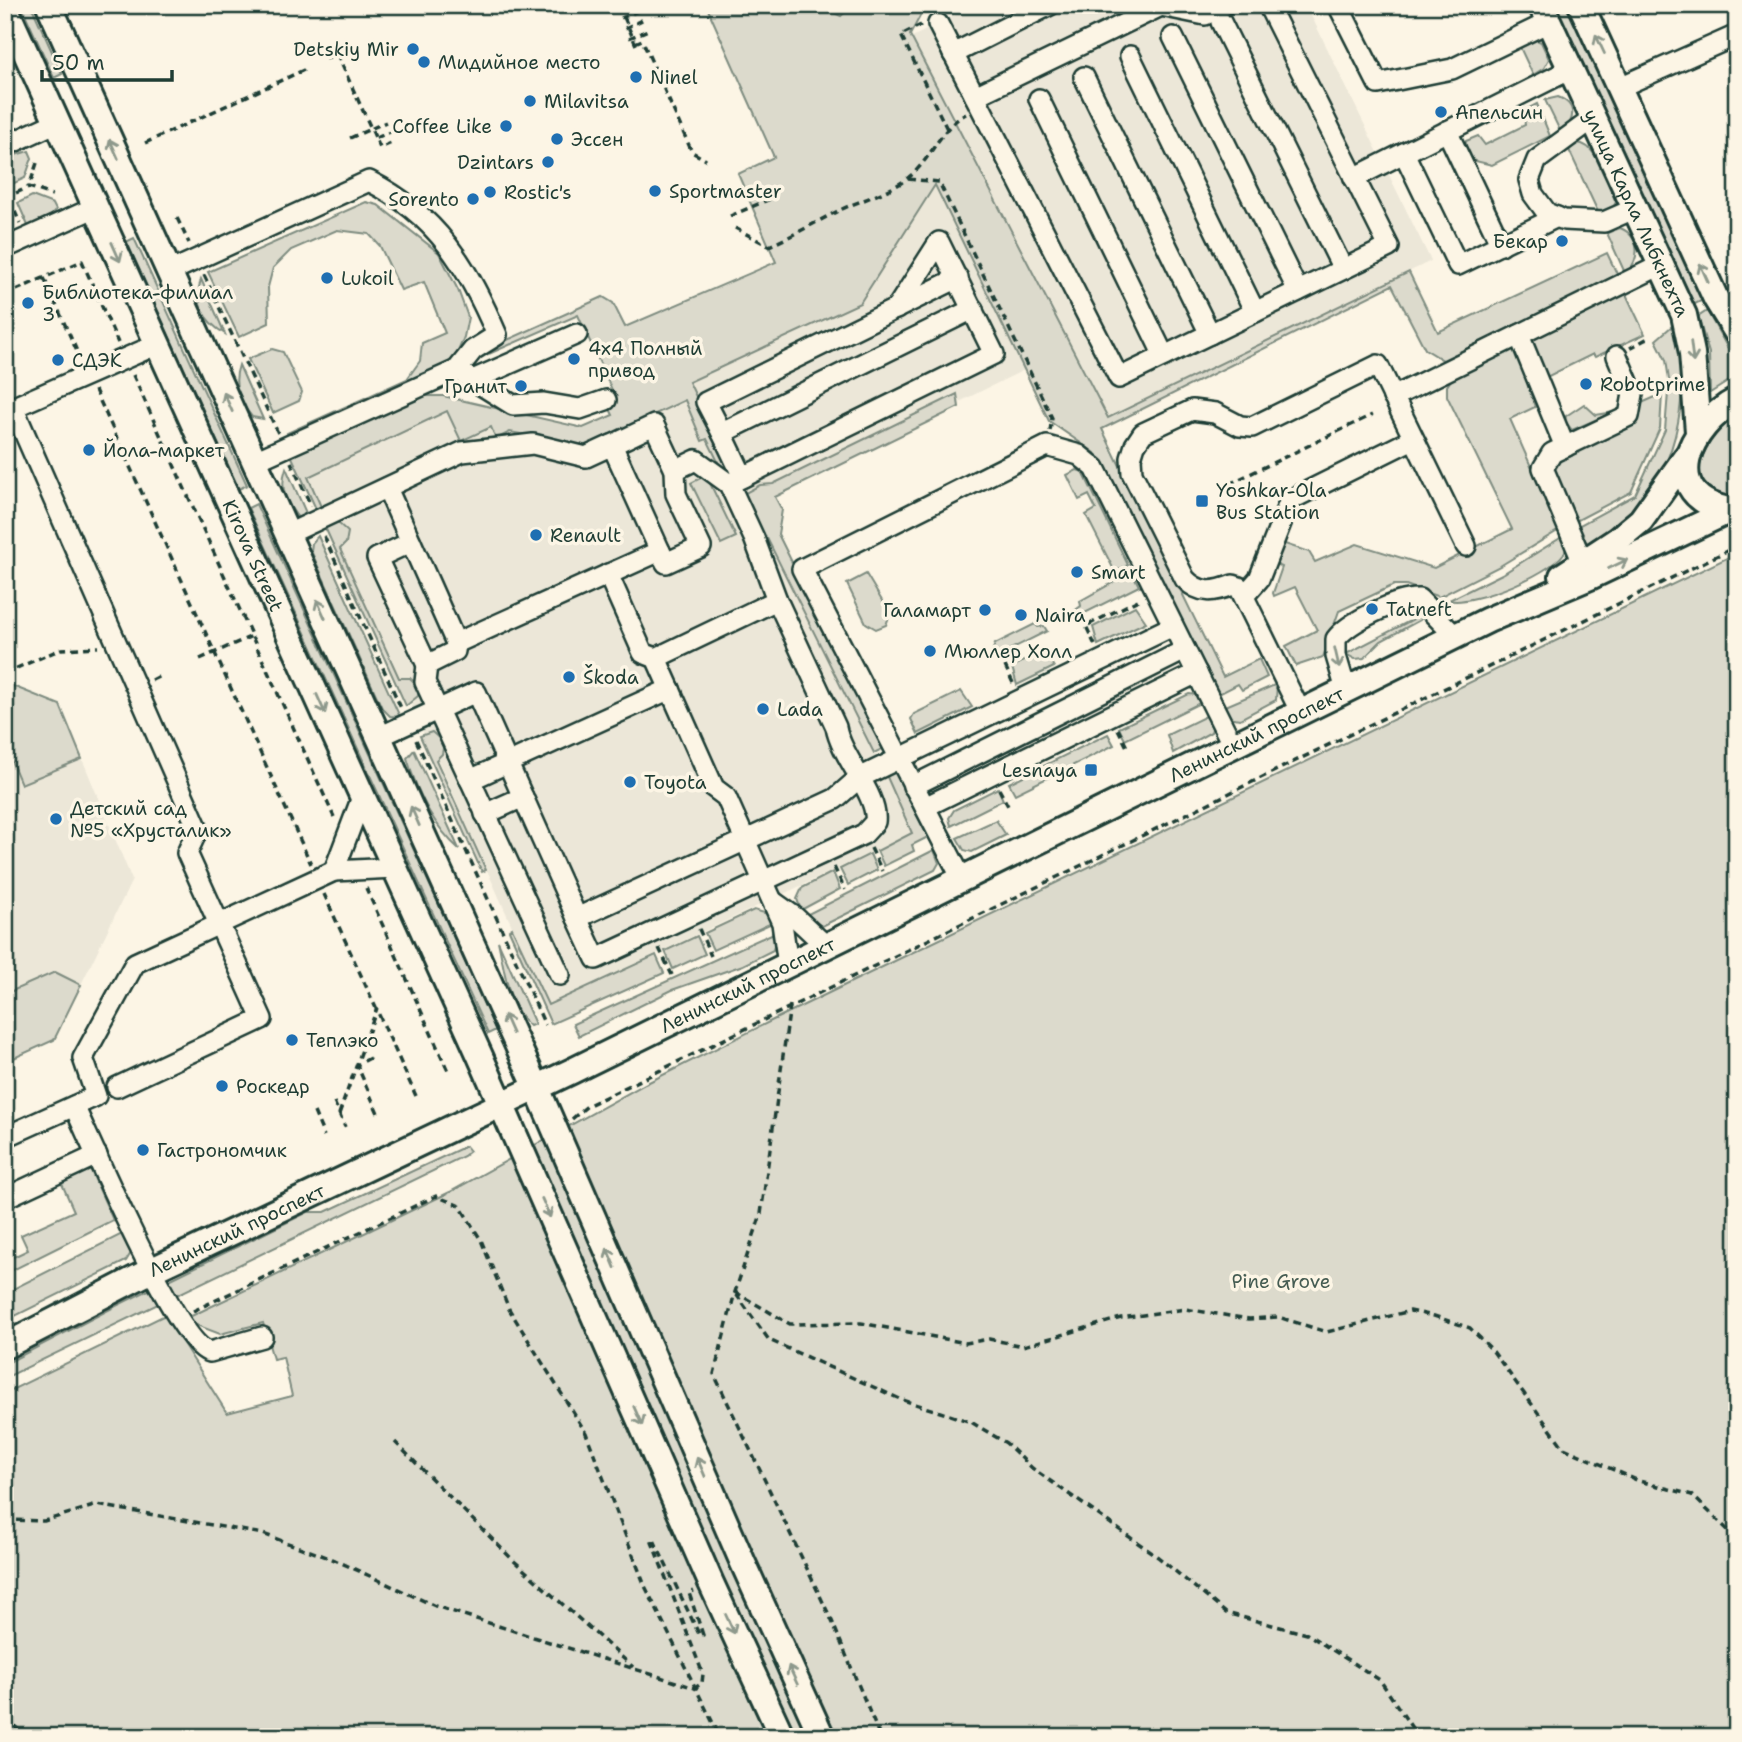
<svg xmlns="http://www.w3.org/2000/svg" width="1742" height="1742" viewBox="0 0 1742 1742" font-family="'Shantell Sans',sans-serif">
	<rect width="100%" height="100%" fill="#fcf5e5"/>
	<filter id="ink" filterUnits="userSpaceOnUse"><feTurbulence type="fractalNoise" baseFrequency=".0143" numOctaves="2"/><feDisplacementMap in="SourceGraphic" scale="14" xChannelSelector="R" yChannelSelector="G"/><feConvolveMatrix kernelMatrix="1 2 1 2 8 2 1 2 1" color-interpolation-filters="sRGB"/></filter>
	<g filter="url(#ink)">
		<g fill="#ece7d8">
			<polygon points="976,5 1306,5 1431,261 1108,418 912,37"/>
			<polygon points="935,185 1024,370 754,503 913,833 547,1005 426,733 424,734 411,704 415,701 399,679 308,477 448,411 583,431 860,303"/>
			<polygon points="5,683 60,705 132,880 54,1040 5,1062"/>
		</g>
		<g fill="#dcdacc" stroke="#7e8c80" stroke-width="2">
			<polygon points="21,5 31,5 62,74 54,78"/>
			<polygon points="706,5 831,5 834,13 841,16 852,5 926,5 910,35 1108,418 1409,272 1438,332 1607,253 1618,276 1443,360 1425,349 1392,285 1102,429 1223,677 1259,659 1267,677 1242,690 1238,684 1215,696 1095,453 1049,421 935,185 860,303 689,382 729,465 721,468 707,439 702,441 685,400 587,446 510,432 496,439 491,427 461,441 447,411 308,477 322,509 317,511 291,455 424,396 443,396 583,428 613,415 609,407 613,392 578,315 491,353 494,346 603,297 613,303 625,327 776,262 738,174 774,157"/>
			<polygon points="1555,5 1567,5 1703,300 1693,305"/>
			<polygon points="1532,38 1541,42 1549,59 1544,68 1533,75 1517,41"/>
			<path d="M1558 97C1578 105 1575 121 1561 133L1545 100Z"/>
			<polygon points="1537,104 1550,136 1492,165 1471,160 1465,147 1466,141 1478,136 1485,145 1525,125 1523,111"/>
			<path d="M1576 143C1598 142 1608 186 1616 202L1610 214 1598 212 1569 150Z"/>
			<polygon points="29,151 32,158 25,178 10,185 5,174 5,158"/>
			<polygon points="32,196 53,204 56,210 50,217 29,228 18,203"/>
			<polygon points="366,202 378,205 439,253 458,290 468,317 464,337 452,366 289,440 287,433 407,379 420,361 422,343 445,333 424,282 401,290 380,246 369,234 337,230 291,250 273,268 268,287 269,323 239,337 208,272"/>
			<path d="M1620 228C1640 235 1642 261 1625 273L1607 233Z"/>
			<polygon points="134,238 247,485 239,489 126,242"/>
			<path d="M201 279 225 334C204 321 193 304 201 279Z"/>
			<polygon points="1625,292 1645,334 1595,357 1593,354 1528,386 1535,407 1510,419 1559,530 1500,566 1439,597 1406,585 1394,585 1339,611 1323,657 1296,666 1286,646 1317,630 1295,587 1274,596 1273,593 1282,567 1275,564 1282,543 1309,552 1315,562 1357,544 1434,568 1512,529 1447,396 1447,386 1453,377"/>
			<polygon points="1707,311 1727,347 1737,357 1737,376 1710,393 1709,353 1698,317"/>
			<path d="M1672 326C1693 384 1679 465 1635 511 1623 523 1606 533 1592 544L1587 543 1576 527 1635 495 1665 430 1669 380 1666 360 1656 340Z"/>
			<polygon points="272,349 283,352 302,392 299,401 273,413 248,359"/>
			<path d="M239 365 263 419 252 417C239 401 232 385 239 365Z"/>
			<polygon points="957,394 959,407 775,497 782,510 778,534 884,748 874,753 767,538 758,536 745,510 745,493 760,485 773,484"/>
			<polygon points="1662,394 1660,428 1631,492 1574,522 1551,464 1644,402"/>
			<polygon points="1584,404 1596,415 1614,412 1572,430 1565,421 1566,416"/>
			<path d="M1737 416V500C1725 500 1721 497 1711 490 1682 469 1717 428 1737 416Z"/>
			<path d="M286 468 310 522 299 519C286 503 279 488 286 468Z"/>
			<polygon points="1077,470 1083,472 1128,565 1115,572 1086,515 1096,509 1089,495 1079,500 1067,475"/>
			<polygon points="706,475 736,537 721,544 691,483"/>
			<polygon points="256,504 496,1030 488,1034 248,508"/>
			<polygon points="336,521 348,532 346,543 340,549 399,678 410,678 418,686 418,696 406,706 324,525"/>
			<polygon points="318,536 400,717 390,716 382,708 311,551 312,543"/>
			<path d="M1562 537 1566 549C1560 571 1471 607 1449 600L1504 573Z"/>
			<polygon points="1737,553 1737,1737 5,1737 5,1393 165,1315 227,1413 292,1396 283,1357 273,1359 263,1323 220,1334 183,1320 450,1192 645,1084 773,1020"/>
			<polygon points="1132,572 1139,586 1077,617 1074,611 1081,606 1080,601"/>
			<polygon points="866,574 890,614 886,625 876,629 866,623 847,584"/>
			<polygon points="1135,606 1146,622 1098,645 1093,627"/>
			<polygon points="1423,614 1420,620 1381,641 1364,658 1355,659 1346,654"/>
			<polygon points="1035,624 1038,627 1044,626 1047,631 995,657 992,652 995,644"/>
			<polygon points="1043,651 1054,667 1017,685 1012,667"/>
			<polygon points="5,683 60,705 82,759 21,784 5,746"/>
			<polygon points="1277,684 1276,700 1240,719 1227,717 1221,708"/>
			<polygon points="961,691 972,707 918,734 911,719 914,714"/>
			<polygon points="1189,694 1197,695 1204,701 1125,740 1119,728"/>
			<polygon points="1210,714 1214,723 1211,732 1173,753 1167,735"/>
			<polygon points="432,732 444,743 442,754 436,760 486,870 482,872 420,736"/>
			<polygon points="1108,734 1114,745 1015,794 1009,783"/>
			<path d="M414 750 459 849C433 826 417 792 407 758Z"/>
			<polygon points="890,772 896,773 928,837 912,845 914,851 884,866 877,851 912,833 887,777"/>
			<polygon points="998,788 1003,800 951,826 949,818 954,810"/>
			<polygon points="996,820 1006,835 972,852 964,850 957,838"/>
			<polygon points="934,850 939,863 935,870 822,926 804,916"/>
			<polygon points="870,854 877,870 848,885 840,869"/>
			<polygon points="833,872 840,889 801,910 797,899 802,888"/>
			<polygon points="754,910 768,914 774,922 713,950 705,933"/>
			<polygon points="512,928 548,1005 656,955 664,973 551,1024 509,930"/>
			<polygon points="778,931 773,950 743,965 672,990 579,1036 573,1024"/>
			<polygon points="697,936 705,954 673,969 665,951"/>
			<path d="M498 941 535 1024 530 1026C507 1005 505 971 498 941Z"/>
			<polygon points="55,972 81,985 54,1040 5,1062 5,994"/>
			<polygon points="466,1146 470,1151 464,1156 5,1378 5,1364 116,1306 308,1212 325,1212"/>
			<polygon points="88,1164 113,1220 5,1274 5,1261 28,1250 21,1235 74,1211 62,1184 62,1175"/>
			<polygon points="122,1234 131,1253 126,1261 5,1321 5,1293"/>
		</g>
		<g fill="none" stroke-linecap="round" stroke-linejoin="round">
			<defs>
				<g id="minor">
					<polyline points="1338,5 1378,84 1452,69 1549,22"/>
					<polyline points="1221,22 1343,269"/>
					<polyline points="938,24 1119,378 1389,247 1268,5"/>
					<polyline points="1173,37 1298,291"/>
					<polyline points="953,54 1050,5"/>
					<polyline points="1130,56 1255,312"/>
					<polyline points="1084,77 1210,334"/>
					<polyline points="1620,87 1737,35"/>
					<polyline points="975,96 1161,6 1205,15 1224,5"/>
					<polyline points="1039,99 1164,356"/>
					<polyline points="1594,118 1537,160 1529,180 1533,194 1547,213 1564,220 1604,222 1636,208"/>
					<polyline points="1447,131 1501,245"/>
					<polyline points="5,146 57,122"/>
					<polyline points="1404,153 1458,265 1557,217"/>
					<polyline points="1354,178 1571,69"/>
					<polyline points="5,248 96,207"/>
					<path d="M169 272 369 181C437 215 468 267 497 335L473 350 457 370 255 461"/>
					<polyline points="1519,335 1565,447"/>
					<polyline points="457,370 513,405 544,403 580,409 606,400"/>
					<polyline points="475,379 577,334"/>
					<polyline points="1393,397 1663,264"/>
					<polyline points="13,407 198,829 187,853 262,1019 117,1087"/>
					<polyline points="5,411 158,344"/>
					<polyline points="722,433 706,402 958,278"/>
					<polyline points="612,445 654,425 675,470 676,494 701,547 666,563 660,551"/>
					<polyline points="743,477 722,433 973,309"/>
					<polyline points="729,484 994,354 939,242 896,309"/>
					<polyline points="387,488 456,643 455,651 427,665 425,682 560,975"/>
					<polyline points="288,534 462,452 533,444 586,457 612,445 660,551 456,643"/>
					<polyline points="411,542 377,558 427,665"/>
					<polyline points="1583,563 1543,468 1552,453 1629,416 1633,394 1617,356"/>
					<polyline points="608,574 643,653 656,658 714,788 726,797 782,923 788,965"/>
					<polyline points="1244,596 1259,579 1290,500 1413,439"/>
					<polyline points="656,658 777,600"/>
					<path d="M1346 690 1336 656V639C1348 622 1398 598 1419 599L1455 636"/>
					<path d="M1301 713 1239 587 1233 585C1215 592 1200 595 1185 579L1132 473 1131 458 1135 445 1143 433 1192 410 1215 413 1240 426 1252 427 1378 365 1466 546"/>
					<polyline points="379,737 476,692 577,918 835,799 859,778 1173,626"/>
					<polyline points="470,780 670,689"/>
					<polyline points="913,786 1185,650"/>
					<polyline points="925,807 1197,673"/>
					<polyline points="485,814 523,797"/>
					<polyline points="334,871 362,797"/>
					<polyline points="962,879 802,569 1047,446 1079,455 1095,468 1233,746"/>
					<polyline points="774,902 795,917 826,946"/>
					<path d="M577 918 596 959 864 834 875 822C879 796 841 757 836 727L777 600 754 538 729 484 696 460 675 470"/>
					<path d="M74 1106C93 1146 177 1345 210 1352L262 1337"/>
					<polyline points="5,1137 96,1096 83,1058 135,963 334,871 395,868"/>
					<polyline points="5,1198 97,1155"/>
				</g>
				<g id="major">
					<polyline points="49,5 536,1086 743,1563 822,1737"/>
					<path id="s1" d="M1541 5 1684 315 1692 353 1698 432"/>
					<polyline points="1581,5 1716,299 1737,333"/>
					<path id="s2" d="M5 7 480 1056 711 1583 782 1737"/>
					<path d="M1730 510C1656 497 1688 425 1737 400"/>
					<polyline points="1562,576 1617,540 1641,520 1686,457"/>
					<path id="s3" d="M5 1346 152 1270 572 1071 1488 620 1590 577 1737 507"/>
				</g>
			</defs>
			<use href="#minor" stroke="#1f3d34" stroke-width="24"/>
			<use href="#major" stroke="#1f3d34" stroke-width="30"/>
			<g stroke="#1f3d34" stroke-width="3.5" stroke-dasharray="7 5" stroke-linecap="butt">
				<polyline points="950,11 962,5"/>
				<polyline points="624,17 636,45"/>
				<polyline points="621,18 640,10"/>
				<polyline points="921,25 901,35 947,129"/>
				<polyline points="625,28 644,19"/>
				<polyline points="629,38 648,30"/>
				<polyline points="635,43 642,40 692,152 706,160"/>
				<polyline points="326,59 337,54 380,148 394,142"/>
				<polyline points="5,93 11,105 5,108"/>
				<polyline points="350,138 386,122"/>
				<polyline points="376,138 390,132"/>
				<polyline points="145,143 306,69"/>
				<polyline points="37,163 29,187 52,195"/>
				<polyline points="908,179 939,182 1052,418 1050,431"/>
				<polyline points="5,189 20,223"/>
				<polyline points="5,198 29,187"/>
				<polyline points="730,216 770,199"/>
				<polyline points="177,218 189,243"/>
				<path d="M735 228 769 246C793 236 814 223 836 212 859 200 890 193 909 177 932 159 940 127 966 114"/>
				<polyline points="204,275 278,433"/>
				<polyline points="44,278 80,358"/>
				<polyline points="5,295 82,261 118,343"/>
				<polyline points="1630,348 1650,337"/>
				<polyline points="133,375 334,817"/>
				<polyline points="95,390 311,864"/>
				<polyline points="291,462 311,506"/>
				<polyline points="1229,484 1372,415"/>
				<polyline points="324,536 401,708"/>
				<polyline points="1095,645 1086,626 1142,598"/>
				<polyline points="200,659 252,636"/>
				<polyline points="1005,666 1013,683"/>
				<polyline points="5,673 61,649 98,647"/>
				<polyline points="152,680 162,675"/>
				<polyline points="1118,729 1127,747"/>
				<polyline points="416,740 545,1025"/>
				<polyline points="999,789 1008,806"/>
				<polyline points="871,848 882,871"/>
				<polyline points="834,867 845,890"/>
				<polyline points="366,888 448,1071"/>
				<polyline points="324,894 416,1096"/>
				<polyline points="699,929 711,956"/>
				<polyline points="659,948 672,975"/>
				<polyline points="790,1005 761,1214 735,1292 714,1374 832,1621 880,1737"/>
				<polyline points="370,1058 357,1065 378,1113"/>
				<polyline points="334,1102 345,1127"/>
				<polyline points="314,1112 324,1136"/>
				<polyline points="339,1114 377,1008"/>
				<polyline points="572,1119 587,1106 1737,546"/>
				<polyline points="735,1292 790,1324 861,1323 966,1343 989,1339 1023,1346 1121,1318 1185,1309 1249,1319 1278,1317 1327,1332 1410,1311 1434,1316 1470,1328 1492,1350 1564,1448 1639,1481 1692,1495 1737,1539"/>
				<polyline points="736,1294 769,1340 900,1399 971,1422 1006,1443 1032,1468 1158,1557 1226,1613 1307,1634 1380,1680 1418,1737"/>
				<polyline points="193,1311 436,1196 460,1206 481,1240 509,1309 586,1433 645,1586 720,1737"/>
				<polyline points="395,1442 513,1560 633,1667"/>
				<polyline points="5,1520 44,1521 97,1505 263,1534 335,1560 435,1606 695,1688 702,1683 703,1674 652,1542 653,1538 699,1634 703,1635 689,1593 694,1591"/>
				<polyline points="5,1717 26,1737"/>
			</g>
			<use href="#minor" stroke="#fcf5e5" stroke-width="19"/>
			<use href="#major" stroke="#fcf5e5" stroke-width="24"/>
		</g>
		<defs><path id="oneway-shaft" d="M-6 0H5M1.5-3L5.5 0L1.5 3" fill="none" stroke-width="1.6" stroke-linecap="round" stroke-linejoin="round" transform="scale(1.75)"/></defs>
		<g stroke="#8e998c">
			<use href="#oneway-shaft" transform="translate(1600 44) rotate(-115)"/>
			<use href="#oneway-shaft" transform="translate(114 149) rotate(-114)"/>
			<use href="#oneway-shaft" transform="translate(116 252) rotate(66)"/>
			<use href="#oneway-shaft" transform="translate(1704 273) rotate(-114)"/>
			<use href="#oneway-shaft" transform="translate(1692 352) rotate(83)"/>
			<use href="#oneway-shaft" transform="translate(228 402) rotate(-114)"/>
			<use href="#oneway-shaft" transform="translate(1618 564) rotate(-26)"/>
			<use href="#oneway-shaft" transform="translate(321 609) rotate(-114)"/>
			<use href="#oneway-shaft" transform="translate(1337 658) rotate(77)"/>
			<use href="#oneway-shaft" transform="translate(321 704) rotate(66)"/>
			<use href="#oneway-shaft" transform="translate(415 816) rotate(-114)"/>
			<use href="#oneway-shaft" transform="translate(508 1024) rotate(-114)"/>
			<use href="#oneway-shaft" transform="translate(546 1208) rotate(66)"/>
			<use href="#oneway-shaft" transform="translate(611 1258) rotate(-113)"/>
			<use href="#oneway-shaft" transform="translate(638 1416) rotate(66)"/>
			<use href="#oneway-shaft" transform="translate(701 1467) rotate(-113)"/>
			<use href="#oneway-shaft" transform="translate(730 1624) rotate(65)"/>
			<use href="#oneway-shaft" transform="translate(793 1675) rotate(-115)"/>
		</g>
	</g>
	<g fill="#1f6fb2" stroke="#fcf5e5" stroke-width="2.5">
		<circle cx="413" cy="49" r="7"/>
		<circle cx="424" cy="62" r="7"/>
		<circle cx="636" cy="77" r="7"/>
		<circle cx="530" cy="101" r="7"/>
		<circle cx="1441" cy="112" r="7"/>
		<circle cx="506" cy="126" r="7"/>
		<circle cx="557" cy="139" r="7"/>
		<circle cx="548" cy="162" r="7"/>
		<circle cx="655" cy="191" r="7"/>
		<circle cx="490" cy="192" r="7"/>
		<circle cx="473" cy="199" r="7"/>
		<circle cx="1562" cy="241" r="7"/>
		<circle cx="327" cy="278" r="7"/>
		<circle cx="28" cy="303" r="7"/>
		<circle cx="574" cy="359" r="7"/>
		<circle cx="58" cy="360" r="7"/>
		<circle cx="1586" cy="384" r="7"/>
		<circle cx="521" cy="386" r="7"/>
		<circle cx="89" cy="450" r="7"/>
		<rect x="1195" y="494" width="14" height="14" rx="3.5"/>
		<circle cx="536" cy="535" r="7"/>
		<circle cx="1077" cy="572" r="7"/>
		<circle cx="1372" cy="609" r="7"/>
		<circle cx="985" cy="610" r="7"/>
		<circle cx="1021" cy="615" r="7"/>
		<circle cx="930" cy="651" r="7"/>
		<circle cx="569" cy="677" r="7"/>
		<circle cx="763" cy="709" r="7"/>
		<rect x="1084" y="763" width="14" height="14" rx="3.5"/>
		<circle cx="630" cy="782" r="7"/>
		<circle cx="56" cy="819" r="7"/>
		<circle cx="292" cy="1040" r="7"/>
		<circle cx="222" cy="1086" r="7"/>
		<circle cx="143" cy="1150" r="7"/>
	</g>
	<g text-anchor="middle" stroke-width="7" stroke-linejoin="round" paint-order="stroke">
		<g font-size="19" fill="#1f3d34" stroke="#fcf5e5" text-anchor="start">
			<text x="399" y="56" text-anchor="end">Detskiy Mir</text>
			<text x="438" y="69">Мидийное место</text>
			<text x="650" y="84">Ninel</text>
			<text x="544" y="108">Milavitsa</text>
			<text x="1455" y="119">Апельсин</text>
			<text x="492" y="133" text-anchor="end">Coffee Like</text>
			<text x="571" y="146">Эссен</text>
			<text x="534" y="169" text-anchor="end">Dzintars</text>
			<text x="669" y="198">Sportmaster</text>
			<text x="504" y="199">Rostic's</text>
			<text x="459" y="206" text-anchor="end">Sorento</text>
			<text x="1548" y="248" text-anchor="end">Бекар</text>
			<text x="341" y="285">Lukoil</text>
			<text x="42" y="299">Библиотека-филиал<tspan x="42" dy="22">3</tspan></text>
			<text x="588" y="355">4x4 Полный<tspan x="588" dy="22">привод</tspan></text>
			<text x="72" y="367">СДЭК</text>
			<text x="1600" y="391">Robotprime</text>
			<text x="507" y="393" text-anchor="end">Гранит</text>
			<text x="103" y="457">Йола-маркет</text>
			<text x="1216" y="497">Yoshkar-Ola<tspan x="1216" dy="22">Bus Station</tspan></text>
			<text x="550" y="542">Renault</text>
			<text x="1091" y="579">Smart</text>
			<text x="1386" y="616">Tatneft</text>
			<text x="971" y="617" text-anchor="end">Галамарт</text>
			<text x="1035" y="622">Naira</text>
			<text x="944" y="658">Мюллер Холл</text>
			<text x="583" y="684">Škoda</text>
			<text x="777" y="716">Lada</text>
			<text x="1077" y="777" text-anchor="end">Lesnaya</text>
			<text x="644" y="789">Toyota</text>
			<text x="70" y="815">Детский сад<tspan x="70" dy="22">№5 «Хрусталик»</tspan></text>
			<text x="306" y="1047">Теплэко</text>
			<text x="236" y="1093">Роскедр</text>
			<text x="157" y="1157">Гастрономчик</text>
		</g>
		<g font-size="19" fill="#1f3d34" stroke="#fcf5e5">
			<text dy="7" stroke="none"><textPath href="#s1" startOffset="229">улица Карла Либкнехта</textPath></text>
			<text dy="7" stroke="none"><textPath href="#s2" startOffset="602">Kirova Street</textPath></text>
			<text dy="7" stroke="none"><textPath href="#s3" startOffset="1393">Ленинский проспект</textPath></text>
			<text dy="7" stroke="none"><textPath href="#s3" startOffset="826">Ленинский проспект</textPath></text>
			<text dy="7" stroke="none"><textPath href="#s3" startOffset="259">Ленинский проспект</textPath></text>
		</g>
		<g font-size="19" fill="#455c52" stroke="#fcf5e5">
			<text x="1281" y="1288">Pine Grove</text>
		</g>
	</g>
	<rect width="1742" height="1742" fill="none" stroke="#fcf5e5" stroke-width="28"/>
	<rect x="14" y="14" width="1714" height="1714" fill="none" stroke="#1f3d34" stroke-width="2.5" filter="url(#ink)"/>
	<path d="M42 70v10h130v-10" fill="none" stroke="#1f3d34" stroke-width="3.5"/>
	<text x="52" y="70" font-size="21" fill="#1f3d34" stroke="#fcf5e5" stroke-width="5" paint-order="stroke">50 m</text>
</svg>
